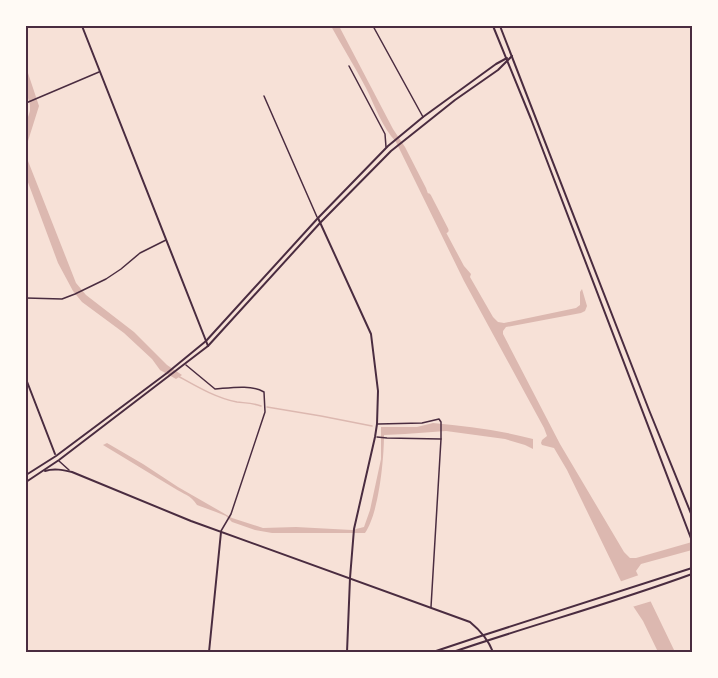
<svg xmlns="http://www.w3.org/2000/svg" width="718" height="678" viewBox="0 0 718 678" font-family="Commissioner,sans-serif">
	<rect width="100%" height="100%" fill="#f7e1d7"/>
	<g fill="#dcb8b0">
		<path d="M331 26H339L393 129 405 147 426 188 433 208 464 266 471 274 470 277 493 317 498 322 504 323 576 308 580 305V292L582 289 587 306 585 311 581 313 506 327 503 331V334L560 444 624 552 630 558H636L692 542V550L641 564 636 571 675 652H658L643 621 633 606 567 470 554 448 542 445 541 443 542 440 547 436 544 428 464 281 396 142C382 127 375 106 366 88 355 67 342 46 331 26Z"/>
		<polygon points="26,67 39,106 28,141 26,152 28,161 76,283 86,295 134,332 167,365 182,375 176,379 160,370 152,359 124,333 82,302 73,291 58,263 26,177 26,123 30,111 30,105 26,91"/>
		<path d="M433 423C467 426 499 430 533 439V449L525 445 505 439 446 431 405 434 384 435C384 459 379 513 365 533H272L255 530 232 522 226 516 216 512 197 505C191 495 183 494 174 488 150 474 127 459 103 445L107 443 143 464 178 487 232 518 263 528 296 527 352 530 364 527 370 510 381 459V427H417Z"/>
	</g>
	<polygon fill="#f7e1d7" points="639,575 652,601 632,607 619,582"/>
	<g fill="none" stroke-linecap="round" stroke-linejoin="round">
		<g stroke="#dcb8b0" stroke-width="1.5">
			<path d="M178 376C196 386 216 398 237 402 245 403 253 403 261 406"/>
			<polyline points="267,407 321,416 372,426"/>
		</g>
		<polyline stroke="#dcb8b0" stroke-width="7" points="428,197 445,230"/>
		<g stroke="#4a2c40" stroke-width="1.5">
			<polyline points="373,26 423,117"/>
			<polyline points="349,66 385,134 386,147"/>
			<polyline points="264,96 317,217"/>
			<polyline points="26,103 99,72"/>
			<polyline points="26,298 62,299 75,294 106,279 121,269 140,253 166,240"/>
			<path d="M186 365 215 389C229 388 251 384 264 392L265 412 231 514 221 531"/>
			<polyline points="378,424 422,423 439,419 441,422 441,439"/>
			<polyline points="377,437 387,438 441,439 431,607"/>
			<polyline points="59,461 69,470"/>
		</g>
		<g stroke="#4a2c40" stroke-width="2">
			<polyline points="82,26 208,346"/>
			<polyline points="318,218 371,334 378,391 377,424 375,437 354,529 350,578 347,652"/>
			<polyline points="26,379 55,454"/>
			<path d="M45 471C54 468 63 470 72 472L191 521 470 622C481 631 488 639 493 652"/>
			<polyline points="26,475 56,456 167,373 206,341 318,218 388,146 423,117 496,64 507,58"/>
			<polyline points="26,482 59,460 208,346 320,223 391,151 455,100 498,70 512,56"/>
			<polyline points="209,652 221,532"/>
		</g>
		<g stroke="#4a2c40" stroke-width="2">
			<polyline points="493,26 531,119 692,541"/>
			<polyline points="500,26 649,410 692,516"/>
		</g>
		<g stroke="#4a2c40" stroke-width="2">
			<polyline points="433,652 484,635 692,568"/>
			<path d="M453 652C532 625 613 603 692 574"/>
		</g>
	</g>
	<rect width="718" height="678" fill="none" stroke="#fffaf5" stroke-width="54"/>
	<rect x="27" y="27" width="664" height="624" fill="none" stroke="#4a2c40" stroke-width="2"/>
</svg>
